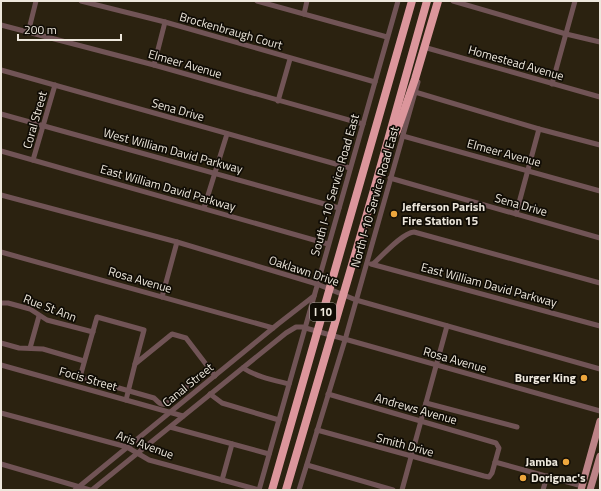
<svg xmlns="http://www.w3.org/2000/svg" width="601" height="491" viewBox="0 0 601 491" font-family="'Titillium Web',sans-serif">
	<rect width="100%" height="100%" fill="#2b2210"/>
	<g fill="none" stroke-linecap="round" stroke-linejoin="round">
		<g stroke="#715456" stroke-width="5">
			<polyline points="81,1 165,22 375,82"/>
			<polyline points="257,1 387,37"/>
			<polyline points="453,1 566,34 600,42"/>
			<polyline points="304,14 307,1"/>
			<polyline points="1,25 154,65 363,124"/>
			<polyline points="28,33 36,1"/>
			<polyline points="427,48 600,97"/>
			<polyline points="154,65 165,22"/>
			<polyline points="1,70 350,168"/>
			<polyline points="552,84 575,1"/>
			<polyline points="415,92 539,129 600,145"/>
			<polyline points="278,101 290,59"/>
			<polyline points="1,114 339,208"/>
			<polyline points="403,136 600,191"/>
			<polyline points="1,151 328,244"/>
			<polyline points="33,160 55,85"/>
			<polyline points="390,178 600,238"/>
			<polyline points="1,195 177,242 317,284 356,300 600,369"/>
			<polyline points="204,208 227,134"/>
			<polyline points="516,214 539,129"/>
			<polyline points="1,252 273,328"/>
			<polyline points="371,264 600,326"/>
			<path d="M373 264C382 256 402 233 414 232L600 283"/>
			<polyline points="162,297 177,242"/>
			<polyline points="1,303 8,303 30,309 47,320 93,332"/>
			<polyline points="1,343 19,348 43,349 84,361"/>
			<polyline points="30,348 39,316"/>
			<path d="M135 364 144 330 97 317 80 377 154 398C158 402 160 405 166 404L209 368"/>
			<polyline points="1,365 183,416"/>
			<path d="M243 368C257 377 273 380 289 384"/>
			<polyline points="210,394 222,403 279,420"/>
			<polyline points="126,400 135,364 172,334 186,338 215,376"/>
			<polyline points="426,403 517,427"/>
			<polyline points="1,413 127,447 149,460 259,490"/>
			<polyline points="170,427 269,454"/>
			<polyline points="317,430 484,476 489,477 492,473 499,448 496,443 328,394"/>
			<polyline points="495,462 582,486"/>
			<polyline points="1,464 90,490"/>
			<polyline points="307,465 393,490"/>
			<polyline points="222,480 232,444"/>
			<polyline points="75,490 278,324 314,296"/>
			<polyline points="92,490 286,333 296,327 302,327 600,411"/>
			<polyline points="259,490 398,1"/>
			<polyline points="299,490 345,340 418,82"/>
			<polyline points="402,490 447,326"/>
			<polyline points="543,490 547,476"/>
		</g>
		<g stroke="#bd8488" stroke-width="7">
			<polyline points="581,490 600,421"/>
			<polyline points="590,490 600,456"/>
		</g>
		<g stroke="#dc969c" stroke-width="8">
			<polyline points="391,141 397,131 415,79 438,1"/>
			<polyline points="272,490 412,1"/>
			<polyline points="286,490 374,190 427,1"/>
		</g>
	</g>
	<g fill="#eea73d" stroke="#100c05" stroke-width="1.5">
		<circle cx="394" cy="214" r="4"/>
		<circle cx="584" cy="378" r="4"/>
		<circle cx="566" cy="462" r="4"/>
		<circle cx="523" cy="478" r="4"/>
	</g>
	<g text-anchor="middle" stroke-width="3.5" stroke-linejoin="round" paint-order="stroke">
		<rect fill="#100c05" stroke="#aba59c" stroke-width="1" x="310" y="303" width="26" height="18" rx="3"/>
		<g font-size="11" font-weight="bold" fill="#ede7dc">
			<text x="323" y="316">I 10</text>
		</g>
		<g font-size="12" fill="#ede7dc" stroke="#100c05">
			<text transform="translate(231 31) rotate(16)" y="4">Brockenbraugh Court</text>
			<text transform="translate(516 63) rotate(16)" y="4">Homestead Avenue</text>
			<text transform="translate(185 64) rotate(16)" y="4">Elmeer Avenue</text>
			<text transform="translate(178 110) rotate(16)" y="4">Sena Drive</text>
			<text transform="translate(35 120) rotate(-74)" y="4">Coral Street</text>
			<text transform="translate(173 151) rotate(15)" y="4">West William David Parkway</text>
			<text transform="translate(504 153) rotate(15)" y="4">Elmeer Avenue</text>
			<text transform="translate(335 185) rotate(-74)" y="4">South I-10 Service Road East</text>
			<text transform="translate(168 188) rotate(16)" y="4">East William David Parkway</text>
			<text transform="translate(375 197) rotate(-74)" y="4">North I-10 Service Road East</text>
			<text transform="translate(521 205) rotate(16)" y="4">Sena Drive</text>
			<text transform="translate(304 271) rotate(18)" y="4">Oaklawn Drive</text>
			<text transform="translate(140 280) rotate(16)" y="4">Rosa Avenue</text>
			<text transform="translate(489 285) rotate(15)" y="4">East William David Parkway</text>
			<text transform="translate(50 308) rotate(21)" y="4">Rue St Ann</text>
			<text transform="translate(455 360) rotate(16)" y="4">Rosa Avenue</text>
			<text transform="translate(88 379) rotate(16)" y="4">Focis Street</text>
			<text transform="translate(188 385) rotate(-39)" y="4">Canal Street</text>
			<text transform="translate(416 409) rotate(16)" y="4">Andrews Avenue</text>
			<text transform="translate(145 445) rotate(20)" y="4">Aris Avenue</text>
			<text transform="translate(405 445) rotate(15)" y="4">Smith Drive</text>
		</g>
		<g font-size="12" font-weight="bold" fill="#ede7dc" stroke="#100c05" text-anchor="start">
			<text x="402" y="211">Jefferson Parish<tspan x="402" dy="14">Fire Station 15</tspan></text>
			<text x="576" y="382" text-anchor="end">Burger King</text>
			<text x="558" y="466" text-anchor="end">Jamba</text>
			<text x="531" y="482">Dorignac's</text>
		</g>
	</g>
	<rect width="601" height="491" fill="none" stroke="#ede7dc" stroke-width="4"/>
	<path d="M18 34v6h103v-6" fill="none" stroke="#ede7dc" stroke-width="2"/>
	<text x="24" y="34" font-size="12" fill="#ede7dc" stroke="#100c05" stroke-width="3" paint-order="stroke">200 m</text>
</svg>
